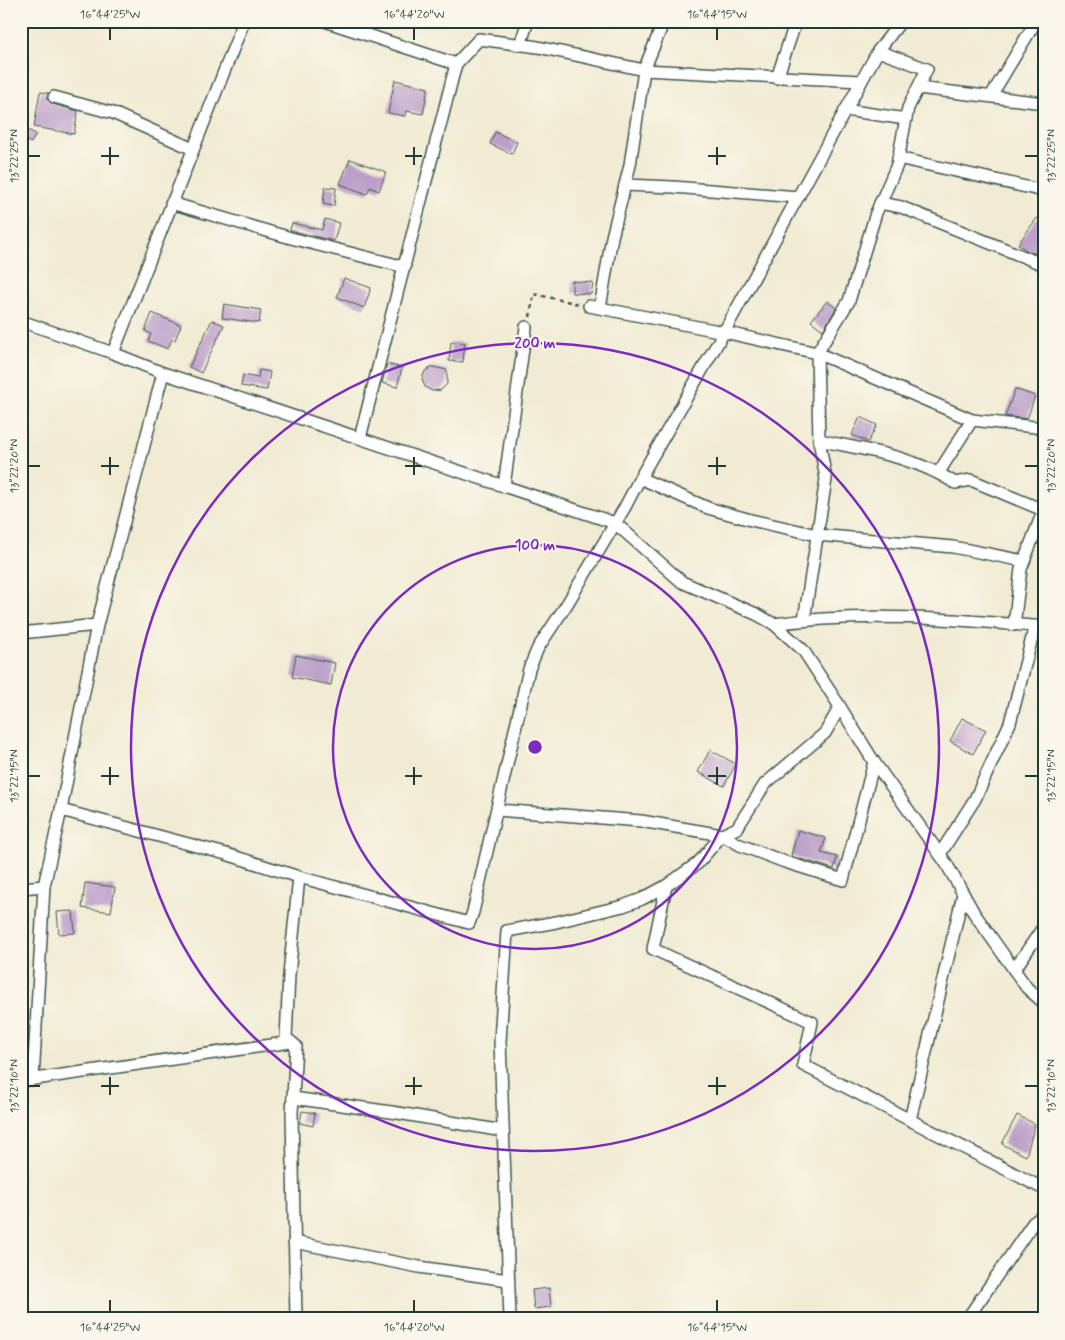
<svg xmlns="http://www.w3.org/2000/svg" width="1065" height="1340" viewBox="0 0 1065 1340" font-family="Mynerve,sans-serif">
	<rect width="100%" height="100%" fill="#fbf7ec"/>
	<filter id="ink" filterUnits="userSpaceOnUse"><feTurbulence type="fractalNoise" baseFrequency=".02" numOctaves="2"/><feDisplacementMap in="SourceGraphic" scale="10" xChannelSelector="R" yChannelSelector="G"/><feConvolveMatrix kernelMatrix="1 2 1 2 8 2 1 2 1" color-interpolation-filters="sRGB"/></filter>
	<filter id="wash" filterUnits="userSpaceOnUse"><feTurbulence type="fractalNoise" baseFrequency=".0096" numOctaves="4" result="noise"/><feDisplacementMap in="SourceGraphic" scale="20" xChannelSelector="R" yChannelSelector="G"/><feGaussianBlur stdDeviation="1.12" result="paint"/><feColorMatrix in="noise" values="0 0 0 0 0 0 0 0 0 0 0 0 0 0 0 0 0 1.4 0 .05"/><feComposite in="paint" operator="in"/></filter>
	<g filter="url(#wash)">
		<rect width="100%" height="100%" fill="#f1ebd3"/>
		<g id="blocks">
			<g fill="#bc9fc9">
				<polygon points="395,80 428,88 423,114 407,111 405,116 388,113"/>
				<polygon points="40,92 48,93 47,99 52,104 78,111 74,134 34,127"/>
				<polygon points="21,127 36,134 31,143 21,138"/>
				<polygon points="495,132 517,142 512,154 490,144"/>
				<polygon points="350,159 386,172 379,191 370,187 367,194 340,184"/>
				<polygon points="325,187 336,188 334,206 323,204"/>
				<polygon points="1037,218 1044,223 1044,251 1041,256 1026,250 1018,244"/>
				<polygon points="325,219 339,223 334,241 290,230 292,223 322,230"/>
				<polygon points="344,278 371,288 364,308 337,297"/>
				<polygon points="572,281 593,283 591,294 572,293"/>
				<polygon points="827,301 836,308 823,330 811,321"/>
				<polygon points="224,304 261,310 259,323 222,318"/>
				<polygon points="152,313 181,325 175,340 172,339 168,349 148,341 151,334 145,331"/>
				<polygon points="212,320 224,325 201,373 189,367"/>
				<polygon points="451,342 465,343 463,362 449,361"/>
				<polygon points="387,364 402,368 397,387 382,383"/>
				<polygon points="433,367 447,370 447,384 441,390 432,391 425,387 422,379 425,371"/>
				<polygon points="259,370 270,372 267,390 241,386 243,375 258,378"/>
				<polygon points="1015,389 1035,396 1027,419 1005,416"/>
				<polygon points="860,417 877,425 868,442 852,435"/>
				<polygon points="296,655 335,663 331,685 292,677"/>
				<polygon points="962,718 986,730 973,754 950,741"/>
				<polygon points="710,750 736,764 724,786 698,772"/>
				<polygon points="798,830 826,838 821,853 837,857 834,869 791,856"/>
				<polygon points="85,883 115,887 111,912 82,908"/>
				<polygon points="73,911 75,933 59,934 57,912"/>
				<polygon points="302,1111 315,1113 313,1126 300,1123"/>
				<polygon points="1017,1115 1035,1124 1026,1156 1002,1144"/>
				<polygon points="549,1288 551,1307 534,1309 532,1290"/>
			</g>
		</g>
	</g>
	<g filter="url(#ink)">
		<use href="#blocks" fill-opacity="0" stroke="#3e574c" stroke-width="1"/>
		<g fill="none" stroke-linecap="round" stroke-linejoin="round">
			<defs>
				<g id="street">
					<polyline points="325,21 456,64 479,39 538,47 644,70 861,81"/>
					<polyline points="520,45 528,21"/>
					<polyline points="777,78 796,21"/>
					<polyline points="918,88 1044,103"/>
					<polyline points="991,96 1036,21"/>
					<polyline points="54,97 113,113 193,149"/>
					<polyline points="845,110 906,119"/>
					<polyline points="898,158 1044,191"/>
					<polyline points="625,185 673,187 798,197"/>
					<polyline points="171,203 291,238 405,267"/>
					<polyline points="880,203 901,207 1044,265"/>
					<polyline points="589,306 724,332 817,353 972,420 1044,428"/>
					<polyline points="600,308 612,237 630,165 644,70 664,21"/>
					<polyline points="21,321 113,353 163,373 615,523 682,582 756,614 774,624 803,650 837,702 874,762 946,863 974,913 1027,988 1044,1003"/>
					<polyline points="113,353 244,21"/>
					<polyline points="360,438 456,64"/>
					<path d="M819 440C866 450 914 456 955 483L971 480 1043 510"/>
					<polyline points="939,472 972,420"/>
					<polyline points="640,478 708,508 751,520 817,535 953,547 1024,561"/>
					<polyline points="504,486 526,327"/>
					<polyline points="804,620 826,479 819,440 817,353 849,301 876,213 897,165 908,108 927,69 878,51"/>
					<path d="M774 624C863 611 954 619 1044 627"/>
					<polyline points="1014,625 1021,569 1044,509"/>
					<polyline points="21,633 97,625"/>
					<polyline points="61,810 226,854 299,877 469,923 473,912 529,669 538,648 567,604 625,507 640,478 724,332 878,51 901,21"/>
					<polyline points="497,810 641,821 722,835 740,845 785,862 843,880 874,762"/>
					<polyline points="940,854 975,799 1010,723 1035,626"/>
					<polyline points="666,886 653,949 812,1022 803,1065 1044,1189"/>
					<polyline points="21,888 44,886"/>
					<polyline points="1014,970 1044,926"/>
					<polyline points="33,1079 44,886 61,810 97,625 163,373"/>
					<polyline points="21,1081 291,1042"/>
					<polyline points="293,1098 398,1113 503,1131"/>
					<polyline points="910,1120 963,894"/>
					<polyline points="294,1242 419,1267 508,1280"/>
					<polyline points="296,1319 292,1113 296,1046 286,1038 289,975 299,877"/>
					<polyline points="510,1319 500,1041 507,931 556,922 623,906 642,899 666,886 698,863 722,835 737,828 765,784 825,733 840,707"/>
					<polyline points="967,1319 1033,1223 1044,1215"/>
				</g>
			</defs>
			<use href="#street" stroke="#3e574c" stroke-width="14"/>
			<polyline stroke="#3e574c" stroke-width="2.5" stroke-dasharray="4 4" stroke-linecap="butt" points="530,317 534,294 579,304"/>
			<use href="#street" stroke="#fff" stroke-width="11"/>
		</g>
	</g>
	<path fill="none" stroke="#1f3d34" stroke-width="2" d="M110 28V40M414 28V40M717 28V40M110 147V165M414 147V165M717 147V165M28 156H40M101 156H119M405 156H422M708 156H726M1025 156H1038M110 457V475M414 457V475M717 457V475M28 466H40M101 466H119M405 466H422M708 466H726M1025 466H1038M110 767V785M414 767V785M717 767V785M28 776H40M101 776H119M405 776H422M708 776H726M1025 776H1038M110 1077V1095M414 1077V1095M717 1077V1095M28 1086H40M101 1086H119M405 1086H422M708 1086H726M1025 1086H1038M110 1300V1312M414 1300V1312M717 1300V1312"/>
	<g fill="none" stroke="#7b2cbf" stroke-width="2.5">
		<circle cx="535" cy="747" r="202"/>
		<circle cx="535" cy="747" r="404"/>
	</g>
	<circle cx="535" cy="747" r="8" fill="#7b2cbf" stroke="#fbf7ec" stroke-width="2.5"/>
	<g font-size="15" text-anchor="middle" font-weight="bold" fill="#7b2cbf" stroke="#fbf7ec" stroke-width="4" stroke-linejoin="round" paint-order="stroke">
		<text x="535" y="348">200 m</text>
		<text x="535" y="550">100 m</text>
	</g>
	<rect width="1065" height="1340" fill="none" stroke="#fbf7ec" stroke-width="55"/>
	<rect x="28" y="28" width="1010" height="1284" fill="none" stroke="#1f3d34" stroke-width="2"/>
	<g font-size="12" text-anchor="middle" fill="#1f3d34">
		<text x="110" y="18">16°44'25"W</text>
		<text x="414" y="18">16°44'20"W</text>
		<text x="717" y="18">16°44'15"W</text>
		<text transform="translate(14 156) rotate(-90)" y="4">13°22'25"N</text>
		<text transform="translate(1051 156) rotate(-90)" y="4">13°22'25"N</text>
		<text transform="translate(14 466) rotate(-90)" y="4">13°22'20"N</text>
		<text transform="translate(1051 466) rotate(-90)" y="4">13°22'20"N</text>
		<text transform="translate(14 776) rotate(-90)" y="4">13°22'15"N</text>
		<text transform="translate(1051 776) rotate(-90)" y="4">13°22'15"N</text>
		<text transform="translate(14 1086) rotate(-90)" y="4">13°22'10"N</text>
		<text transform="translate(1051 1086) rotate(-90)" y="4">13°22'10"N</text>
		<text x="110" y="1331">16°44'25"W</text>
		<text x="414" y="1331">16°44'20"W</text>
		<text x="717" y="1331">16°44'15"W</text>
	</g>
</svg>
